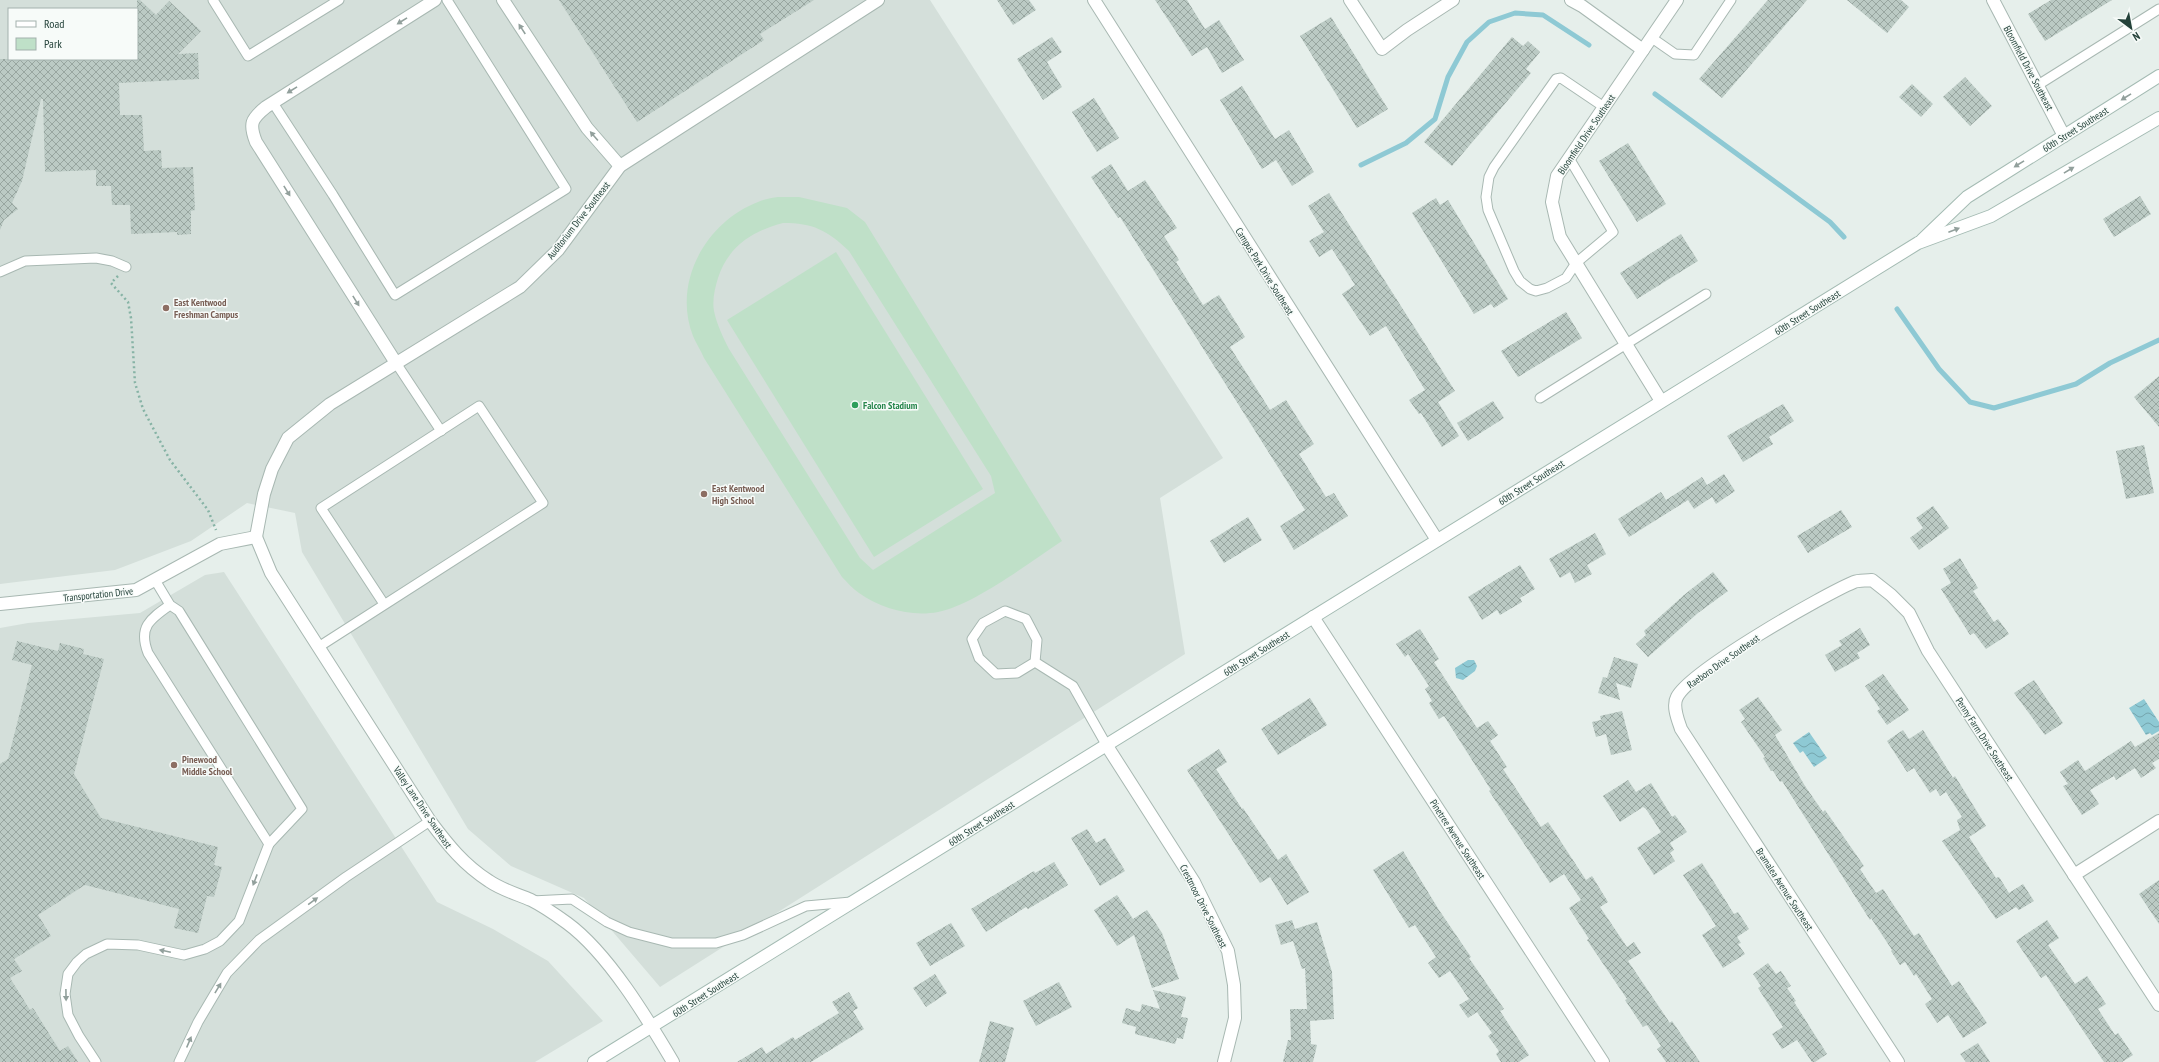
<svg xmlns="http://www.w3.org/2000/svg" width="2159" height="1062" viewBox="0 0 2159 1062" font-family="'PT Sans Narrow',sans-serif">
	<defs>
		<pattern id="water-waves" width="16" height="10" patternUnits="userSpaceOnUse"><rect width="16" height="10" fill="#8ec9d4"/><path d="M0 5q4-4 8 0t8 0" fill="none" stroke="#74a5ad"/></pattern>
		<pattern id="building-cross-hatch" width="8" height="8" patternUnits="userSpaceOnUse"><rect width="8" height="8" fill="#bbcac4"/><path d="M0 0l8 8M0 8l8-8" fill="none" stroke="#98a6a0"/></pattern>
	</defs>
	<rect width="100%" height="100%" fill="#e6efeb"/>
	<g fill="#d4dfda" fill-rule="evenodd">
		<path d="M0 0H930L1223 458 1160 498 1185 654 660 987 584 898 511 866 468 829 302 552 295 513 247 503 191 541 115 570 0 584ZM9 9H137V59H9Z"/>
		<polygon points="224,572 437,902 493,929 548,961 603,1021 535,1062 0,1062 0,628 28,623 140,613 205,575"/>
	</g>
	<g fill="#bfe0c8" fill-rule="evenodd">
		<path d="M778 197H799L847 208 865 222 1062 541C1030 562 974 605 938 612 912 617 881 609 859 593 853 589 847 582 842 577L704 358C701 351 696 343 693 336 672 282 706 222 758 202 764 199 772 198 778 197ZM783 223C813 223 827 230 849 251L991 476 995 493 873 570 860 558 729 349C723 337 717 325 714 311 712 300 715 288 718 278 728 247 752 231 783 223Z"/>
		<polygon points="836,252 983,489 874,557 727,320"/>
	</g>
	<g fill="url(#water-waves)">
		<polygon points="1468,660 1474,660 1477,666 1475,671 1463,680 1456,678 1455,668"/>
		<polygon points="2144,699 2159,722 2159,731 2152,735 2150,733 2146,735 2129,708"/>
		<polygon points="1809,732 1827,758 1814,767 1803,751 1800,753 1793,743"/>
	</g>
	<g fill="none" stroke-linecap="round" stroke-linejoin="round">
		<g stroke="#8ec9d4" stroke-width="5">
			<polyline points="1655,94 1830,222 1844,237"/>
			<polyline points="1361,165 1406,143 1435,119 1448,77 1467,42 1489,22 1515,13 1543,15 1589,45"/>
			<polyline points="1897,309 1939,369 1970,402 1994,408 2076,384 2110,363 2159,340"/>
		</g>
	</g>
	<g fill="url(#building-cross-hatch)">
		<polygon points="137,0 140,0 156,15 169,1 201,31 178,54 198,53 199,79 119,83 120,115 142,115 144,151 161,150 162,168 193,167 195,210 191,211 191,234 177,235 177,232 131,234 130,205 112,205 111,186 96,186 96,170 45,172 43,99 41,99 22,181 12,203 18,209 4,220 0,230 0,59 137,59"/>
		<polygon points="559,0 814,0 760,34 764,40 637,122"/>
		<polygon points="997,0 1029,0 1036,10 1013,25"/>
		<polygon points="1155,0 1187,0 1205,29 1219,20 1244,60 1222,73 1207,47 1192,56"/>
		<polygon points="1768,0 1807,0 1722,98 1699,79"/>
		<polygon points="1847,0 1901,0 1909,7 1887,33"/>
		<polygon points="2051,0 2112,0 2045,41 2028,14"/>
		<polygon points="1331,17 1388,109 1357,128 1300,36"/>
		<polygon points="1052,37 1062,52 1047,62 1062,87 1043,100 1017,59"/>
		<polygon points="1512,37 1523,46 1528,41 1540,52 1526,69 1531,73 1452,166 1424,142"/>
		<polygon points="1965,77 1992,106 1970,126 1943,97"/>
		<polygon points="1912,84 1933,104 1921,117 1899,97"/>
		<polygon points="1242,86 1275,139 1289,130 1314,172 1292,186 1276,160 1262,169 1220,100"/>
		<polygon points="1094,98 1119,138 1097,152 1072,112"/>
		<polygon points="1628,143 1666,204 1637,222 1599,161"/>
		<polygon points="1111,164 1128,191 1145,180 1177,228 1164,236 1179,260 1176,262 1203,305 1219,295 1245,337 1230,347 1270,410 1286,400 1314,444 1299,454 1326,497 1334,493 1348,516 1294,550 1280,526 1305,510 1120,217 1118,218 1091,177"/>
		<polygon points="1329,193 1455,391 1438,402 1459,436 1442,447 1421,413 1419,414 1409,400 1425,390 1386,326 1370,336 1342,294 1355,285 1332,249 1319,257 1309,241 1324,232 1308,206"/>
		<polygon points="2140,196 2151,214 2114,237 2103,219"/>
		<polygon points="1436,198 1440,205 1448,200 1508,299 1494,308 1491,304 1474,314 1412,213"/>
		<polygon points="1681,234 1698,261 1637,299 1620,273"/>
		<polygon points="1566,312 1582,338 1518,377 1501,351"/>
		<polygon points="2159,376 2159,427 2134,397"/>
		<polygon points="1493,401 1504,418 1468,441 1457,423"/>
		<polygon points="1783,404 1794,421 1769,437 1773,444 1743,462 1727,436"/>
		<polygon points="2144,445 2154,493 2126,499 2116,451"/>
		<polygon points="1724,474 1735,491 1716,504 1712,497 1694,509 1688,500 1629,537 1618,519 1661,492 1666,500 1702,477 1707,485"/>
		<polygon points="1933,506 1949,528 1919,550 1910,538 1923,528 1916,518"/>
		<polygon points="1841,510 1852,527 1808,553 1797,536"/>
		<polygon points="1248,517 1262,540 1224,563 1210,541"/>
		<polygon points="1595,533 1606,554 1587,565 1592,574 1575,583 1570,572 1560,578 1549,559"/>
		<polygon points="1960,558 1978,588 1973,591 1994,622 1998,619 2009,634 1986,649 1974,633 1970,635 1941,589 1951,583 1943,569"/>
		<polygon points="1520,565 1535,589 1520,598 1522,602 1500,615 1497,610 1482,620 1468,597"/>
		<polygon points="1713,572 1728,591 1698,613 1648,657 1636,644 1646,635 1644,631 1684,595"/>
		<polygon points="1860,628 1870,645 1857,653 1860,658 1835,672 1825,655 1842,645 1839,641"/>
		<polygon points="1420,629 1439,659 1434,662 1477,728 1488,721 1498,735 1490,741 1507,767 1503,769 1541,827 1548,822 1586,880 1592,876 1608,902 1600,907 1627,947 1634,942 1641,953 1628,961 1670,1023 1672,1021 1700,1062 1666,1062 1657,1049 1661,1046 1647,1025 1643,1027 1625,1000 1627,999 1587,940 1589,939 1569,908 1581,900 1564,874 1550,883 1489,791 1491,790 1444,716 1439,719 1429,703 1432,701 1425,689 1429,686 1408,654 1405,657 1396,644"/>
		<polygon points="17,641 58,651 60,643 84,649 83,654 104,659 74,774 101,818 218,847 214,865 222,867 214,897 207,896 198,933 174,928 179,909 85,885 38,915 51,936 14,959 22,971 10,978 30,1010 33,1008 60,1051 68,1046 78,1062 0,1062 0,764 8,759 32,665 12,660"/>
		<polygon points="1614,657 1638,664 1631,688 1616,683 1620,700 1598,693 1603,677 1607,678"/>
		<polygon points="1883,674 1909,710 1887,725 1877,711 1880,709 1865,686"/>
		<polygon points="2034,680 2063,723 2045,735 2014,693"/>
		<polygon points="1758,697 1782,730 1775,735 1805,786 1823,812 1825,810 1864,866 1860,869 1876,893 1883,889 1914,936 1919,933 1952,986 1959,981 1987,1023 1963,1038 1948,1015 1937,1023 1925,1004 1932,999 1916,974 1914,976 1905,962 1900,965 1891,951 1892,950 1871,918 1870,920 1782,781 1780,782 1773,771 1771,771 1763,758 1765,757 1741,722 1745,719 1739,710"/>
		<polygon points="1310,698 1327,725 1278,755 1261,729"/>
		<polygon points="1622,711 1632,750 1611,755 1606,734 1596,737 1592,722 1601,720 1600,716"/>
		<polygon points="1903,730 1909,739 1923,730 1953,778 1955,776 1986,826 1969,837 1996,878 1999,877 2009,893 2023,884 2034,901 2019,910 2016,907 1996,919 1942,841 1960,830 1957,820 1962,817 1946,792 1940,796 1936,789 1930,793 1914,768 1907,772 1887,741"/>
		<polygon points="2159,733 2159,759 2152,763 2156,768 2141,778 2135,768 2116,780 2114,776 2090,790 2099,804 2082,815 2063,786 2068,784 2060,772 2078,760 2085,771 2131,741 2135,747"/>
		<polygon points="1219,749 1227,762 1216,769 1242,809 1243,808 1278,860 1286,854 1309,892 1287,905 1270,877 1260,883 1187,770"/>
		<polygon points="1628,780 1636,792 1651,783 1672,817 1675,815 1687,832 1670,843 1674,850 1670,853 1675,861 1654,875 1637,848 1661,832 1646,809 1643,807 1620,822 1603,796"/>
		<polygon points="1087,829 1096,843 1105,838 1125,871 1100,886 1071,838"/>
		<polygon points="1403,851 1439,910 1471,957 1469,958 1504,1009 1500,1011 1529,1055 1519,1062 1501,1062 1496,1054 1499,1051 1488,1036 1492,1033 1477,1012 1468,1018 1459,1005 1469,999 1450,971 1439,978 1428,963 1436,957 1415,925 1409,928 1373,870"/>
		<polygon points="1054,862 1068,885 1028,909 1026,907 986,932 971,909 1034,871 1035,873"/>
		<polygon points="1702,863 1734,914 1738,912 1749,929 1737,937 1741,943 1738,944 1745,954 1723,968 1702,935 1716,926 1683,875"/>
		<polygon points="2159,880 2159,924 2139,894"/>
		<polygon points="1117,895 1133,919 1147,910 1162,933 1179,979 1152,988 1134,935 1117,946 1094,910"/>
		<polygon points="1292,920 1295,929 1317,922 1332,972 1334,1019 1310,1021 1311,1044 1317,1045 1313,1062 1283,1062 1288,1040 1291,1040 1290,1009 1307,1009 1305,968 1302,969 1293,941 1281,945 1275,925"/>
		<polygon points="2047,920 2059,938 2048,945 2075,984 2087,976 2106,1004 2098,1009 2115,1035 2118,1033 2133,1055 2122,1062 2104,1062 2046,975 2041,978 2016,941"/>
		<polygon points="951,923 965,946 930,966 916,943"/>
		<polygon points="1768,963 1776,974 1781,971 1791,986 1787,988 1796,1001 1794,1002 1827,1054 1815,1062 1812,1062 1797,1040 1782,1049 1772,1034 1783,1027 1758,988 1761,986 1753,974"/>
		<polygon points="935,974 947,993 926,1007 913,988"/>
		<polygon points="1059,982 1072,1007 1036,1026 1023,1001"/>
		<polygon points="1153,990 1186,997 1181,1017 1188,1018 1183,1039 1177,1038 1175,1044 1135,1034 1136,1027 1122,1023 1126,1008 1140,1012 1142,1004 1160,1009"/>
		<polygon points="849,992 858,1008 853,1011 864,1029 811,1062 737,1062 762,1047 766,1054 793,1037 795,1040 839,1013 832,1002"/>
		<polygon points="990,1021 1014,1028 1005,1062 979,1062"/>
		<polygon points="1978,1043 1990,1062 1966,1062 1960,1054"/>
	</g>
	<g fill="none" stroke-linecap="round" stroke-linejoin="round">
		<defs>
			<g id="lane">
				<polyline points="213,0 248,56 339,0"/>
				<polyline points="1652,38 1675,54 1694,55 1731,0"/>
				<polyline points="2038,85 2159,9"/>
				<polyline points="273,103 333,195 395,295 566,189 447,0"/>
				<polyline points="1569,158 1613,232 1576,263 1566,278 1547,288 1536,291 1530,289 1520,281 1514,271 1488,210 1486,197 1489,177 1494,167 1556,79 1561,78 1604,107"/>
				<polyline points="0,272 25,261 96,258 112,261 126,267"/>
				<polyline points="396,363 441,431"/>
				<polyline points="1540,398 1706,294"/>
				<path d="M155 580 170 605C150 619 138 627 148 653L269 844 302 809 179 611 170 605"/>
				<polyline points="320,646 543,503 479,406 321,508 384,604"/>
				<polyline points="1035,662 1037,640 1026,619 1005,611 983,623 972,639 979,658 996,674 1017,673 1035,662 1073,686 1107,746"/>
				<polyline points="532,901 572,899 607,922 629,932 672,943 716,943 743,935 806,906 851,902"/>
				<polyline points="96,1062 79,1036 68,1015 65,994 68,974 77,962 86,954 107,944 138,945 184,955 205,949 220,941 239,921 269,844"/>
				<polyline points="179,1062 198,1022 227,973 259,940 346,877 430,821"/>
			</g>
			<g id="street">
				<polyline points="503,0 587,128 620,166"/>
				<polyline points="1094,0 1437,540"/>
				<polyline points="1350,0 1382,49 1407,30 1453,0"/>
				<polyline points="1571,0 1582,6 1643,50"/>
				<polyline points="1993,0 2064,136"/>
				<path d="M396 363 256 142C249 124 251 119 266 107L435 0"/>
				<polyline points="1661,401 1560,237 1552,202 1557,176 1677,0"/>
				<polyline points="256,537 264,494 272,469 288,438 330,404 520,287 558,250 620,166 878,0"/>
				<path d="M256 537 271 573 430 821C448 845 464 865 489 881 502 890 517 894 531 900 543 906 556 915 567 923 608 953 647 1018 673 1062"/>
				<polyline points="0,604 136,590 220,544 256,537"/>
				<polyline points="1313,617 1603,1062"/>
				<polyline points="1107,746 1194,882 1228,951 1234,985 1235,1018 1224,1062"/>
				<polyline points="2074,875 2159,821"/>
				<path d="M1898 1062 1681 729C1678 720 1672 706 1677 697 1690 671 1823 595 1854 582 1859 580 1866 581 1872 580L1891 595 1909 613 1928 651 2159 1005"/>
			</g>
			<g id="secondary">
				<polyline points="1922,240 1967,197 2159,76"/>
				<polyline points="594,1062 1918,243 1991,216 2159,118"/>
			</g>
		</defs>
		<use href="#lane" stroke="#a8b8b2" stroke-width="11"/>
		<use href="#street" stroke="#a8b8b2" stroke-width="14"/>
		<use href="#secondary" stroke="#a4bbb3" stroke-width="14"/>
		<polyline stroke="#86b3a5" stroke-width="2.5" stroke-dasharray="2 3" stroke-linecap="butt" points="118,276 111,283 128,302 131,318 135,383 143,409 170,460 208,510 216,530"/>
		<use href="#lane" stroke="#fff" stroke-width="9"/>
		<use href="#street" stroke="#fff" stroke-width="12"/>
		<use href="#secondary" stroke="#fff" stroke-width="12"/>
	</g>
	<defs><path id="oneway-solid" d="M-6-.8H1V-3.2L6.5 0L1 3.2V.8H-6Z"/></defs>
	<g fill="#92a09c">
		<use href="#oneway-solid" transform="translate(402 21) rotate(148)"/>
		<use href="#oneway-solid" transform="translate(522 29) rotate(-123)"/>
		<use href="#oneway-solid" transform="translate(292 90) rotate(148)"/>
		<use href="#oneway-solid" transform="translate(2126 97) rotate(148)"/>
		<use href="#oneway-solid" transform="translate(594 136) rotate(-131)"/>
		<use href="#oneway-solid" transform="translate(2019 164) rotate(148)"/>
		<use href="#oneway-solid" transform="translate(2069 170) rotate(-31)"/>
		<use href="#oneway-solid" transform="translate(287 191) rotate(58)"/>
		<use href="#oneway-solid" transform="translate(1954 230) rotate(-21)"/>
		<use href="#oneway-solid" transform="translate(356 301) rotate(58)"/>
		<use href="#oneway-solid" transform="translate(255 880) rotate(111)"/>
		<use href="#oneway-solid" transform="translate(313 901) rotate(-36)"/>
		<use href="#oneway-solid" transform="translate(165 951) rotate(-168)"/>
		<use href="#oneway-solid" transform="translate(218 988) rotate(-59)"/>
		<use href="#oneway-solid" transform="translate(66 995) rotate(89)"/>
		<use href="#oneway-solid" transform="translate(189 1042) rotate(-67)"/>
	</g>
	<g fill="#8d6e63" stroke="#f7fbf9" stroke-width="1.5">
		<circle cx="166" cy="308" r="4"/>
		<circle cx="704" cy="494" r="4"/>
		<circle cx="174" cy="765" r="4"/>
	</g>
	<circle fill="#2e9e5b" stroke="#f7fbf9" stroke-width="1.5" cx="855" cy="405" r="4"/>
	<g text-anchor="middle" stroke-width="3" stroke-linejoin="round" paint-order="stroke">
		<g font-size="10" fill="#24423a" stroke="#f7fbf9">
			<text transform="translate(2029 68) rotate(62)" y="4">Bloomfield Drive Southeast</text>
			<text transform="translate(2075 129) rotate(-32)" y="4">60th Street Southeast</text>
			<text transform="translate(1586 134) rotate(-56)" y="4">Bloomfield Drive Southeast</text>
			<text transform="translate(578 220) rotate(-52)" y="4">Auditorium Drive Southeast</text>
			<text transform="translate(1265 271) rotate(58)" y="4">Campus Park Drive Southeast</text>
			<text transform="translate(1807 312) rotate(-32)" y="4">60th Street Southeast</text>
			<text transform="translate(1531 482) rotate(-32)" y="4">60th Street Southeast</text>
			<text transform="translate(98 594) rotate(-6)" y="4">Transportation Drive</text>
			<text transform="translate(1256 653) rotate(-32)" y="4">60th Street Southeast</text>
			<text transform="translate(1723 661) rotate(-35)" y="4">Raeboro Drive Southeast</text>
			<text transform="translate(1985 739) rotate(57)" y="4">Penny Farm Drive Southeast</text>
			<text transform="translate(423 807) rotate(56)" y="4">Valley Lane Drive Southeast</text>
			<text transform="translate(981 823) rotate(-32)" y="4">60th Street Southeast</text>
			<text transform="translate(1458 839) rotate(57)" y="4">Pinetree Avenue Southeast</text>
			<text transform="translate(1785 889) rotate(57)" y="4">Bramalea Avenue Southeast</text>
			<text transform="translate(1204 906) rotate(63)" y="4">Crestmoor Drive Southeast</text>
			<text transform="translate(705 994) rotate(-32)" y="4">60th Street Southeast</text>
		</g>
		<g font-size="10" font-weight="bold" fill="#785e54" stroke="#f7fbf9" text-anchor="start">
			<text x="174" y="306">East Kentwood<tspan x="174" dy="12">Freshman Campus</tspan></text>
			<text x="712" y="492">East Kentwood<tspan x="712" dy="12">High School</tspan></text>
			<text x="182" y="763">Pinewood<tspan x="182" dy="12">Middle School</tspan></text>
		</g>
		<g font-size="10" font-weight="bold" fill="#27864d" stroke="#f7fbf9" text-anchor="start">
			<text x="863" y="409">Falcon Stadium</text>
		</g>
	</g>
	<rect x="8" y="8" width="130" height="52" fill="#f7fbf9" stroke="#a3b1ad"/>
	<rect x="16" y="21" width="20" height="6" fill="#ffffff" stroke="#a3b1ad"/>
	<text x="44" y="28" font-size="12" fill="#24423a">Road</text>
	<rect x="16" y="38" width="20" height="12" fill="#bfe0c8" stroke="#a3b1ad"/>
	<text x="44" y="48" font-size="12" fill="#24423a">Park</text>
	<g transform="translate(2131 28) rotate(148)" stroke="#f7fbf9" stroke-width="3" paint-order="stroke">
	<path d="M0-3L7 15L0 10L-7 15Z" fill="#24423a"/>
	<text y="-6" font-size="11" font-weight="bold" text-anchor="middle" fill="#24423a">N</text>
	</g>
</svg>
